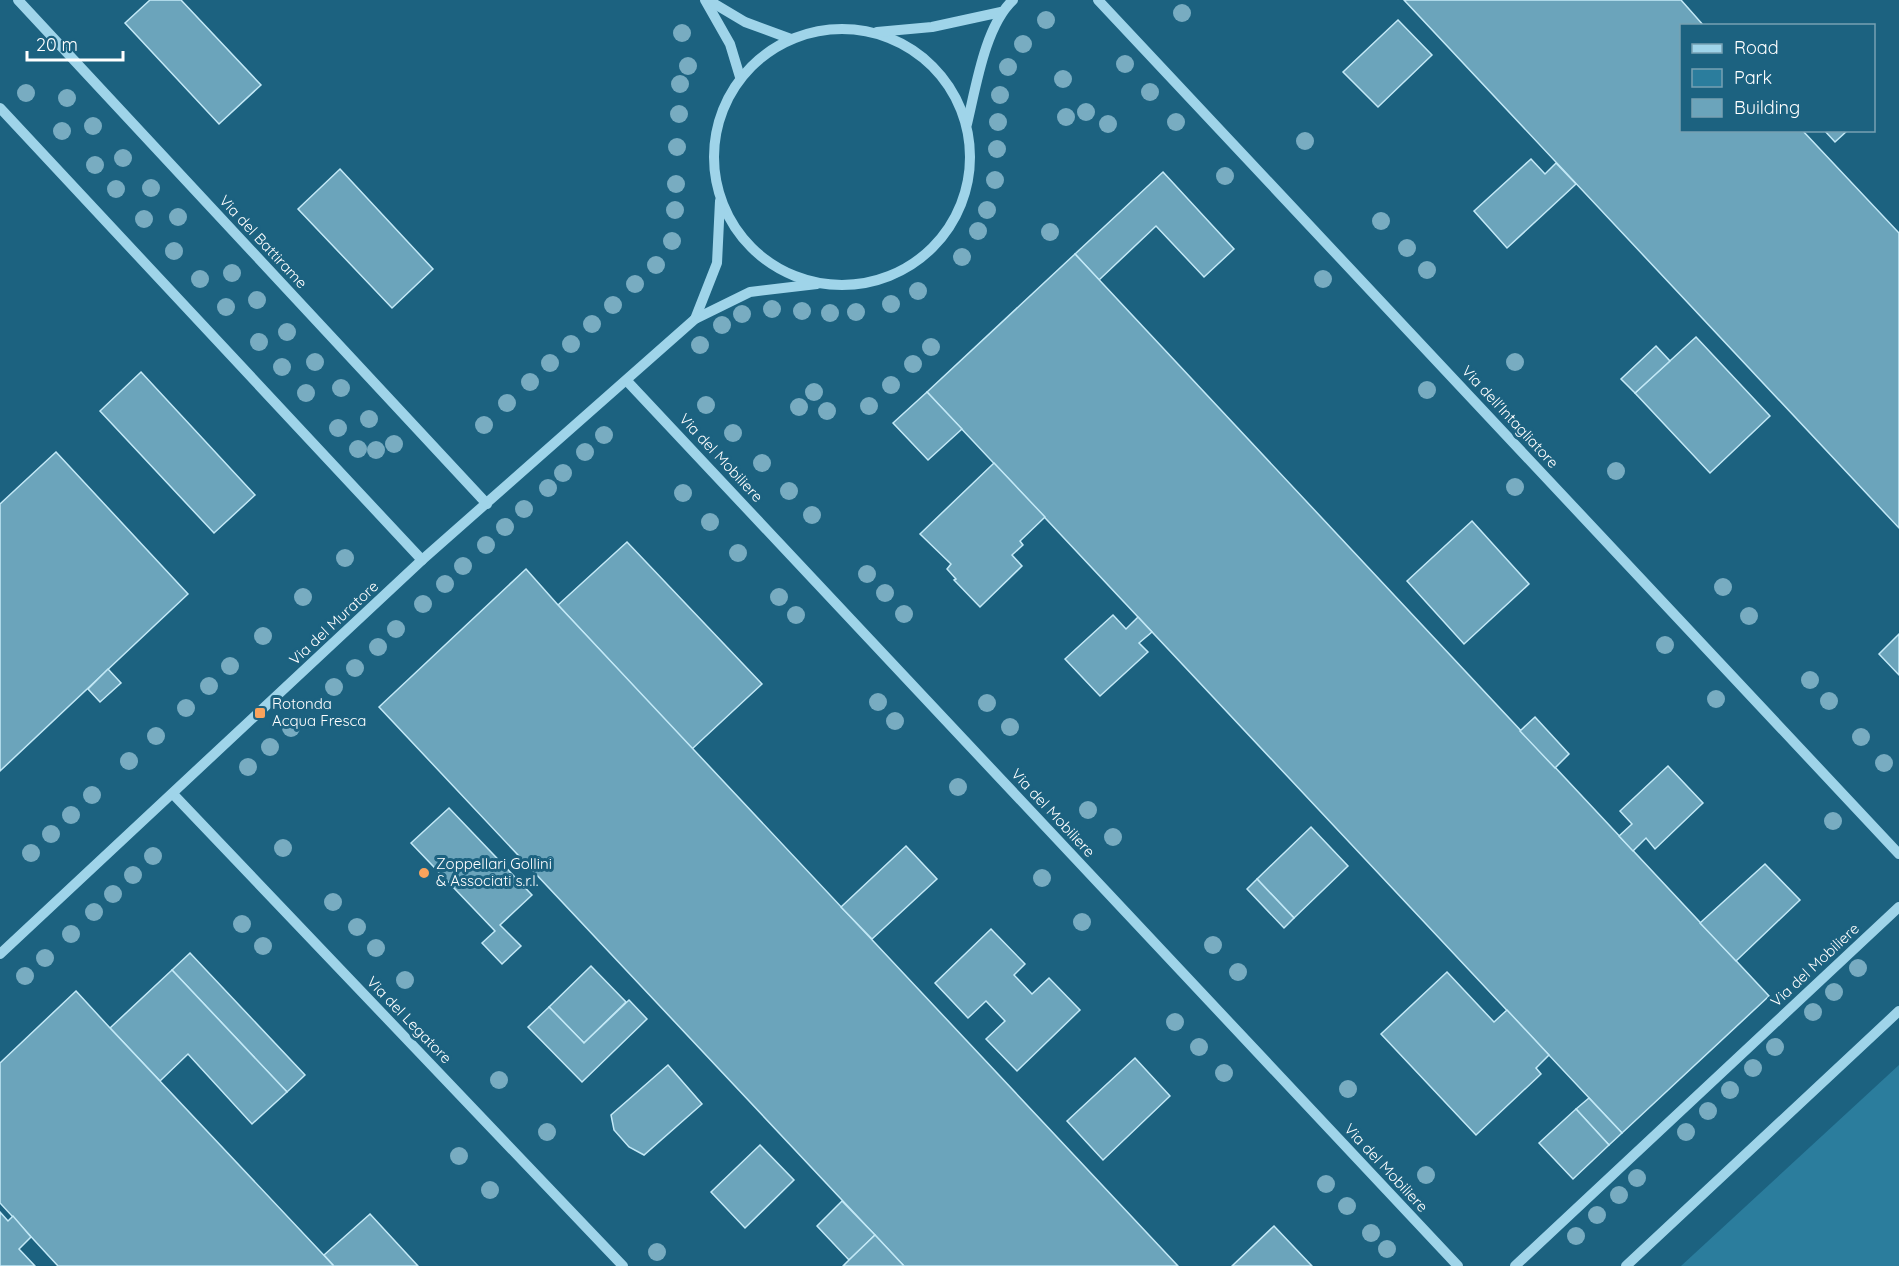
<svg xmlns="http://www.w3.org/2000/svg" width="1899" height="1266" viewBox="0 0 1899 1266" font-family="Quicksand,sans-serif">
	<rect width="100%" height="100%" fill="#1c6280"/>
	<polygon fill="#2b7d9d" points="1899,1065 1899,1266 1681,1266"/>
	<g fill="#6ba4bb" stroke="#c3e9f7" stroke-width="1.5">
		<polygon points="150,0 181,0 261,85 219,124 125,23"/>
		<polygon points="1404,0 1681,0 1704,26 1682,26 1682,130 1802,130 1899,233 1899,528"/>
		<polygon points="1398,20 1432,55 1378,107 1343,72"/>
		<polygon points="1824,130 1848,130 1835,142"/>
		<polygon points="1531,159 1545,174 1556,163 1576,184 1507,248 1474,211"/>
		<polygon points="340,169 433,269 392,308 298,209"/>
		<polygon points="1163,172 1234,249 1204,277 1156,226 1099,280 1075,254"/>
		<polygon points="1075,254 1769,996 1622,1133 927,392"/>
		<polygon points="1696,337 1770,416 1710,473 1635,393"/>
		<polygon points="1656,346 1670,361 1635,393 1621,379"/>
		<polygon points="141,372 255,495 214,533 100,411"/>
		<polygon points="927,392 962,429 928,460 893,423"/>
		<polygon points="56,452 188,594 0,771 0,504"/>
		<polygon points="994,463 1045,517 1020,541 1023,545 1012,555 1022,566 980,607 954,580 956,579 947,569 951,564 920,534"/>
		<polygon points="1472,521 1529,584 1464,644 1407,581"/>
		<polygon points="627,542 762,684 692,749 558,605"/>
		<polygon points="526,569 558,605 1178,1266 904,1266 379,707"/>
		<polygon points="1113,615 1126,629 1138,617 1152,632 1139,643 1148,652 1100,696 1065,659"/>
		<polygon points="1899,634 1899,675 1879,654"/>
		<polygon points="108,669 121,683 100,702 88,689"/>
		<polygon points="1535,717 1569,754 1555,768 1520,731"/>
		<polygon points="1668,766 1703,803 1655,849 1646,838 1633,851 1619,836 1632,824 1620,811"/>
		<polygon points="449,808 532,895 500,925 521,946 502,964 482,943 495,931 411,843"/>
		<polygon points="1311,827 1348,866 1294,918 1257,879"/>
		<polygon points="906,846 937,879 872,939 841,907"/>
		<polygon points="1765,864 1800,900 1736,961 1700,923"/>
		<polygon points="1257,879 1294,918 1284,928 1247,889"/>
		<polygon points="991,929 1025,964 1014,975 1032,994 1049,978 1080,1010 1017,1071 986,1039 1005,1021 986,1001 968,1018 935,983"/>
		<polygon points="190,953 305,1075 287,1092 172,970"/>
		<polygon points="591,966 626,1002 584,1043 549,1007"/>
		<polygon points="172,970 287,1092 252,1124 188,1054 160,1081 110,1028"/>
		<polygon points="1447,972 1494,1022 1507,1010 1549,1055 1536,1068 1541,1074 1476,1135 1381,1034"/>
		<polygon points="76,991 110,1028 334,1266 58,1266 0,1203 0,1063"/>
		<polygon points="629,1000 647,1019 582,1082 528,1027 549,1007 584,1043"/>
		<polygon points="1135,1058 1170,1096 1103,1160 1067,1121"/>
		<polygon points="668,1065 702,1104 644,1155 629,1147 614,1130 611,1115"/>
		<polygon points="1589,1098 1622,1133 1609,1145 1576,1109"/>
		<polygon points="1576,1109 1609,1145 1573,1179 1539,1143"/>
		<polygon points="760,1145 794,1180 745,1228 711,1192"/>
		<polygon points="842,1201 875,1235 849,1260 817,1226"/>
		<polygon points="0,1212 8,1221 13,1216 31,1237 19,1249 35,1266 0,1266"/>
		<polygon points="370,1214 418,1266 334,1266 324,1255"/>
		<polygon points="1274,1226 1312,1266 1232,1266"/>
		<polygon points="875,1235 904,1266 843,1266 849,1260"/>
	</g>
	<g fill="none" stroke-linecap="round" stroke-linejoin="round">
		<g stroke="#9fd4e9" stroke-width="10">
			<polyline points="18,0 487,504"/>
			<polyline points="705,0 730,44 740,77"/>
			<polyline points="708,0 745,22 791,39"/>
			<polyline points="1098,0 1899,854"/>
			<circle cx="842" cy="157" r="128"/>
			<polyline points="877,32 932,27 1001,12"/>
			<polyline points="0,108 422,560"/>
			<path d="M967 124C976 87 985 26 1013 0"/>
			<polyline points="695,319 717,263 720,201"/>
			<polyline points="627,381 1458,1266"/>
			<polyline points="173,794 623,1266"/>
			<polyline points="0,954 422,560 695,319 750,292 817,284"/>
			<polyline points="1515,1266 1899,907"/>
			<polyline points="1626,1266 1899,1011"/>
		</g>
	</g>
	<g fill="#78acc1">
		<circle cx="1182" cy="13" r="9"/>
		<circle cx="1046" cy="20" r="9"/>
		<circle cx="682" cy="33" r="9"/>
		<circle cx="1023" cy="44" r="9"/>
		<circle cx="1125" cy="64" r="9"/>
		<circle cx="688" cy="66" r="9"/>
		<circle cx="1008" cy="67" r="9"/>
		<circle cx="1063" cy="79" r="9"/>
		<circle cx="680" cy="84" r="9"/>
		<circle cx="1150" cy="92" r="9"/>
		<circle cx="26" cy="93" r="9"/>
		<circle cx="1000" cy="95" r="9"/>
		<circle cx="67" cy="98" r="9"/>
		<circle cx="1086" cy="112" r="9"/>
		<circle cx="679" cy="114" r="9"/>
		<circle cx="1066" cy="117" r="9"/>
		<circle cx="998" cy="122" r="9"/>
		<circle cx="1176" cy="122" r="9"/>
		<circle cx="1108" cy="124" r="9"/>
		<circle cx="93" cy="126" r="9"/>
		<circle cx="62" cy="131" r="9"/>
		<circle cx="1305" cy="141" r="9"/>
		<circle cx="677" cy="147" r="9"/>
		<circle cx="997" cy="149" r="9"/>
		<circle cx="123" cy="158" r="9"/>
		<circle cx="95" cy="165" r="9"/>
		<circle cx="1225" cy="176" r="9"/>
		<circle cx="995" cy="180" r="9"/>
		<circle cx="676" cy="184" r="9"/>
		<circle cx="151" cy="188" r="9"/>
		<circle cx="116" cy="189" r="9"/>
		<circle cx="675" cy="210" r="9"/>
		<circle cx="987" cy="210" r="9"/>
		<circle cx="178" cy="217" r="9"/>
		<circle cx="144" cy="219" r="9"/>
		<circle cx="1381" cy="221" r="9"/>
		<circle cx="978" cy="231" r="9"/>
		<circle cx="1050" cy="232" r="9"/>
		<circle cx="672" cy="241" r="9"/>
		<circle cx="1407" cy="248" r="9"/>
		<circle cx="174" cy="251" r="9"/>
		<circle cx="962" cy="257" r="9"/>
		<circle cx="656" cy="265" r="9"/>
		<circle cx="1427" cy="270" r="9"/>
		<circle cx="232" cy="273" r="9"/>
		<circle cx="200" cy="279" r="9"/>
		<circle cx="1323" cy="279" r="9"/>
		<circle cx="635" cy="284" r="9"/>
		<circle cx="918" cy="291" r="9"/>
		<circle cx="257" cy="300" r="9"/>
		<circle cx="891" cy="304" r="9"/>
		<circle cx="613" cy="305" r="9"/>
		<circle cx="226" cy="307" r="9"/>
		<circle cx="772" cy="309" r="9"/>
		<circle cx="802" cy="311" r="9"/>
		<circle cx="856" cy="312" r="9"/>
		<circle cx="830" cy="313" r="9"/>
		<circle cx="742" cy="314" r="9"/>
		<circle cx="592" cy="324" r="9"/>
		<circle cx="722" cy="325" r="9"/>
		<circle cx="287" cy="332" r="9"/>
		<circle cx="259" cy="342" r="9"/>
		<circle cx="571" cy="344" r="9"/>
		<circle cx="700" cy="345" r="9"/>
		<circle cx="931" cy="347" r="9"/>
		<circle cx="315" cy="362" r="9"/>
		<circle cx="1515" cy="362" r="9"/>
		<circle cx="550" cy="363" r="9"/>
		<circle cx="913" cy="364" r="9"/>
		<circle cx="282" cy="367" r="9"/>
		<circle cx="530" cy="382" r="9"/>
		<circle cx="891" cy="385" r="9"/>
		<circle cx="341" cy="388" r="9"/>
		<circle cx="1427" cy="390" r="9"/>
		<circle cx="814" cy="392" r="9"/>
		<circle cx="306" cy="393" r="9"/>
		<circle cx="507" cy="403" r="9"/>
		<circle cx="706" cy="405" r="9"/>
		<circle cx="869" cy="406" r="9"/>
		<circle cx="799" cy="407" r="9"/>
		<circle cx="827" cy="411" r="9"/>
		<circle cx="369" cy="419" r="9"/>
		<circle cx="484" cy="425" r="9"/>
		<circle cx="338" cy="428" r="9"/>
		<circle cx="733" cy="433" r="9"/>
		<circle cx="604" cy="435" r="9"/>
		<circle cx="394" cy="444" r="9"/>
		<circle cx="358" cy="449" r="9"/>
		<circle cx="376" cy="450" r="9"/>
		<circle cx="585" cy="452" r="9"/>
		<circle cx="762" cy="463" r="9"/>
		<circle cx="1616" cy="471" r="9"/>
		<circle cx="563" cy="473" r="9"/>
		<circle cx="1515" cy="487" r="9"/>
		<circle cx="548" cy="488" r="9"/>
		<circle cx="789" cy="491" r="9"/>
		<circle cx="683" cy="493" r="9"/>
		<circle cx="524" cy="509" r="9"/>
		<circle cx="812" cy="515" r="9"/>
		<circle cx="710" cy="522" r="9"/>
		<circle cx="505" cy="527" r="9"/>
		<circle cx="486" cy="545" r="9"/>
		<circle cx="738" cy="553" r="9"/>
		<circle cx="345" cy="558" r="9"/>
		<circle cx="463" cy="566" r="9"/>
		<circle cx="867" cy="574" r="9"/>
		<circle cx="445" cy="584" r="9"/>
		<circle cx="1723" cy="587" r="9"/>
		<circle cx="885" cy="593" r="9"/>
		<circle cx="303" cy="597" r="9"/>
		<circle cx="779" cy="597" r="9"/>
		<circle cx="423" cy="604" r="9"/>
		<circle cx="904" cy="614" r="9"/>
		<circle cx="796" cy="615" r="9"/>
		<circle cx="1749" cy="616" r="9"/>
		<circle cx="396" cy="629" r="9"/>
		<circle cx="263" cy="636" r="9"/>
		<circle cx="1665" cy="645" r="9"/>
		<circle cx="378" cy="647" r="9"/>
		<circle cx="230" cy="666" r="9"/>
		<circle cx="355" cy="668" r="9"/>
		<circle cx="1810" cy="680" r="9"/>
		<circle cx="209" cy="686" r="9"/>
		<circle cx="334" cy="687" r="9"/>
		<circle cx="1716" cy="699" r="9"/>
		<circle cx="1829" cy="701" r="9"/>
		<circle cx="878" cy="702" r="9"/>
		<circle cx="987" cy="703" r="9"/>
		<circle cx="186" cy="708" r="9"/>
		<circle cx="895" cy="721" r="9"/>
		<circle cx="1010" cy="727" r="9"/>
		<circle cx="291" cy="728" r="9"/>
		<circle cx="156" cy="736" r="9"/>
		<circle cx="1861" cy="737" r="9"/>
		<circle cx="270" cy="747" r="9"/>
		<circle cx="129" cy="761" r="9"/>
		<circle cx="1884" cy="763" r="9"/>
		<circle cx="248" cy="767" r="9"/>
		<circle cx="958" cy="787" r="9"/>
		<circle cx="92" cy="795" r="9"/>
		<circle cx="1088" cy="810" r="9"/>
		<circle cx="71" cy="815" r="9"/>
		<circle cx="1833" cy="821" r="9"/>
		<circle cx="51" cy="834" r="9"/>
		<circle cx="1113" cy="837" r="9"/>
		<circle cx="283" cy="848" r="9"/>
		<circle cx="31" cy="853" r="9"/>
		<circle cx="153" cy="856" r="9"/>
		<circle cx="133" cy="875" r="9"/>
		<circle cx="1042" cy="878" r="9"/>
		<circle cx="113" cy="894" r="9"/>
		<circle cx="333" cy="902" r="9"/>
		<circle cx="94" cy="912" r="9"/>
		<circle cx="1082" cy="922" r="9"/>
		<circle cx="242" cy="924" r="9"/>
		<circle cx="357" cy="927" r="9"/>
		<circle cx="71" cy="934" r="9"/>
		<circle cx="1213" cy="945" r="9"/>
		<circle cx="263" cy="946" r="9"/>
		<circle cx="376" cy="948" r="9"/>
		<circle cx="45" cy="958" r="9"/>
		<circle cx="1858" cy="968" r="9"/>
		<circle cx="1238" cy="972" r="9"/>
		<circle cx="25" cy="976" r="9"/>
		<circle cx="405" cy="980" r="9"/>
		<circle cx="1834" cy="992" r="9"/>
		<circle cx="1813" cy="1012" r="9"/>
		<circle cx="1175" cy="1022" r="9"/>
		<circle cx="1199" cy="1047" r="9"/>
		<circle cx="1775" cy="1047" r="9"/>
		<circle cx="1753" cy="1068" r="9"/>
		<circle cx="1224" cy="1073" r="9"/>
		<circle cx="499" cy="1080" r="9"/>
		<circle cx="1348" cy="1089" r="9"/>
		<circle cx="1730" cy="1090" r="9"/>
		<circle cx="1708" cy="1111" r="9"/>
		<circle cx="547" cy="1132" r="9"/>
		<circle cx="1686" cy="1132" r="9"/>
		<circle cx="459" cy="1156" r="9"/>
		<circle cx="1426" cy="1175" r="9"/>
		<circle cx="1637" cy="1178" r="9"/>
		<circle cx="1326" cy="1184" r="9"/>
		<circle cx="490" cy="1190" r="9"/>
		<circle cx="1619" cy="1195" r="9"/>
		<circle cx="1347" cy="1206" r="9"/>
		<circle cx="1597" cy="1215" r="9"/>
		<circle cx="1371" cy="1233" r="9"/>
		<circle cx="1576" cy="1236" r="9"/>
		<circle cx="1387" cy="1249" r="9"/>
		<circle cx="657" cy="1252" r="9"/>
	</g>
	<g fill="#faa35c" stroke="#1c6280" stroke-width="2">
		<rect x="254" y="707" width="12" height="12" rx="3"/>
		<circle cx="424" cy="873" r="6"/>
	</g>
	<g text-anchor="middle" stroke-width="6" stroke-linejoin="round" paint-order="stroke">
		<g font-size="15" fill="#fff" stroke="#1c6280">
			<text transform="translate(263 242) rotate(47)" y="5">Via del Battirame</text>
			<text transform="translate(1510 417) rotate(47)" y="5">Via dell'Intagliatore</text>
			<text transform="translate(721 458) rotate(47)" y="5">Via del Mobiliere</text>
			<text transform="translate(334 623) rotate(-43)" y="5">Via del Muratore</text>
			<text transform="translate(1053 813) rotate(47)" y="5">Via del Mobiliere</text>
			<text transform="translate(1815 965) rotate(-43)" y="5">Via del Mobiliere</text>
			<text transform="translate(409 1020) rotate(46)" y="5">Via del Legatore</text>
			<text transform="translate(1386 1168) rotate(47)" y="5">Via del Mobiliere</text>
		</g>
		<g font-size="15" fill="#fff" stroke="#1c6280" text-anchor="start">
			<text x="272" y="709">Rotonda<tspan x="272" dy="17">Acqua Fresca</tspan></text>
			<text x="436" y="869">Zoppellari Gollini<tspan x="436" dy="17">&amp; Associati s.r.l.</tspan></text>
		</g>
	</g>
	<rect x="1680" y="24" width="195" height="108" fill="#1c6280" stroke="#77a1b3" stroke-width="1.5"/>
	<rect x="1692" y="44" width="30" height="9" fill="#9fd4e9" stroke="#77a1b3" stroke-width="1.5"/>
	<text x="1734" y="54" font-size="18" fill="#ffffff">Road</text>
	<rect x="1692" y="69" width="30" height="18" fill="#2b7d9d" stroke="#77a1b3" stroke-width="1.5"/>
	<text x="1734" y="84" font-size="18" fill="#ffffff">Park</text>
	<rect x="1692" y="99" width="30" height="18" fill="#6ba4bb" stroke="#77a1b3" stroke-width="1.5"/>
	<text x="1734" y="114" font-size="18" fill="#ffffff">Building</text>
	<path d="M27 51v9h96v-9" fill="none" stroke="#ffffff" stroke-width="3"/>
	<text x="36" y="51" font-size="18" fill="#ffffff" stroke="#1c6280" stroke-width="4.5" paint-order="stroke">20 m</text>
</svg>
